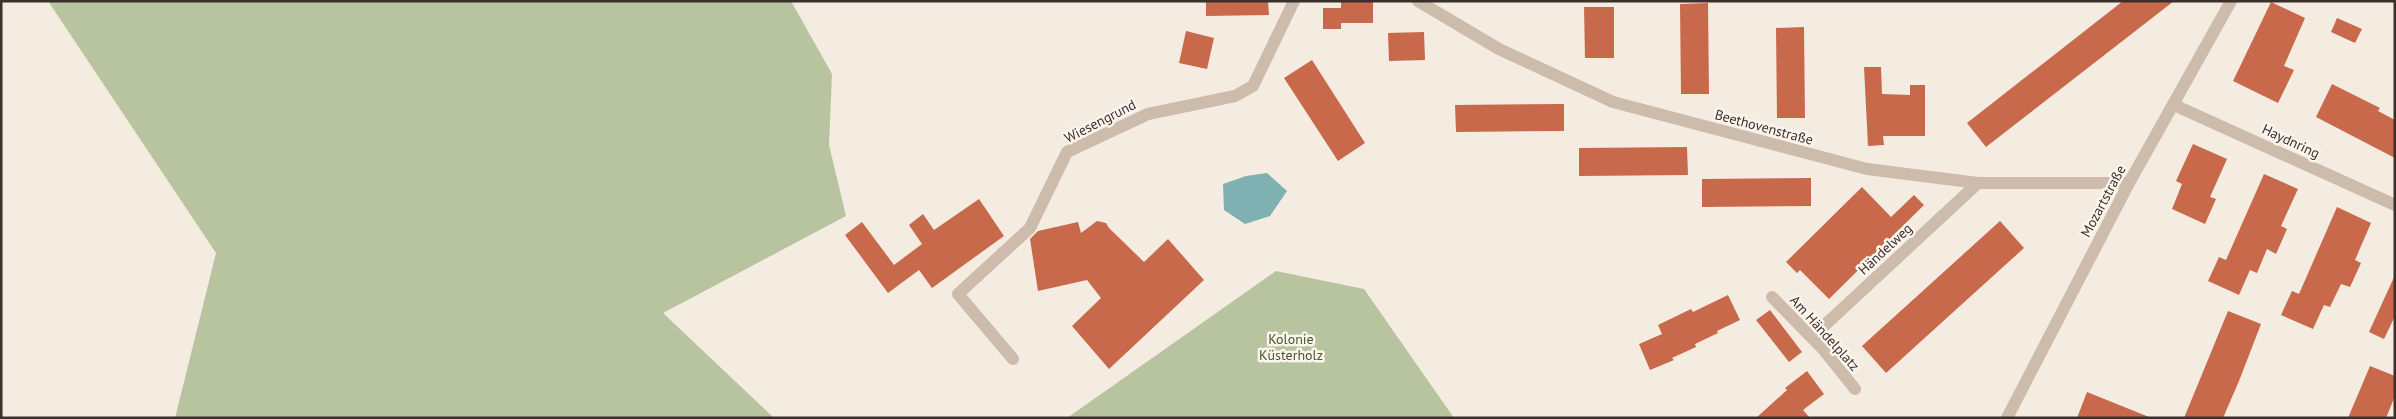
<svg xmlns="http://www.w3.org/2000/svg" width="2396" height="419" viewBox="0 0 2396 419" font-family="'PT Sans',sans-serif">
	<rect width="100%" height="100%" fill="#f4ebe1"/>
	<g fill="#b8c4a0">
		<polygon points="48,1 791,1 832,74 829,145 846,216 663,313 774,418 175,418 216,253"/>
		<polygon points="1276,271 1364,289 1454,418 1067,418"/>
	</g>
	<polygon fill="#7fb0b2" points="1267,173 1287,191 1270,216 1245,224 1224,210 1223,184 1246,176"/>
	<g fill="#c8694b">
		<polygon points="1206,1 1268,1 1269,15 1206,16"/>
		<polygon points="1341,1 1373,1 1373,23 1341,23 1341,29 1323,29 1323,8 1341,8"/>
		<polygon points="2123,1 2174,1 1986,147 1967,123"/>
		<polygon points="2271,2 2305,18 2284,66 2294,70 2278,103 2233,81"/>
		<polygon points="1708,3 1709,94 1681,94 1680,4"/>
		<polygon points="1584,7 1614,7 1614,58 1585,58"/>
		<polygon points="2337,18 2362,29 2355,43 2331,32"/>
		<polygon points="1804,27 1805,118 1777,118 1776,28"/>
		<polygon points="1186,31 1214,38 1207,69 1179,63"/>
		<polygon points="1424,32 1425,60 1389,61 1388,33"/>
		<polygon points="1312,60 1365,143 1338,161 1284,78"/>
		<polygon points="1864,67 1881,67 1882,94 1910,95 1910,85 1925,85 1925,136 1883,136 1884,145 1868,146"/>
		<polygon points="2332,84 2380,108 2378,111 2395,120 2395,158 2316,117"/>
		<polygon points="1564,104 1564,131 1456,132 1455,105"/>
		<polygon points="2193,144 2227,159 2210,197 2216,199 2205,224 2172,209 2182,184 2176,181"/>
		<polygon points="1687,147 1688,175 1579,176 1579,148"/>
		<polygon points="2264,174 2298,189 2281,226 2287,229 2276,254 2267,249 2257,273 2250,270 2239,295 2208,281 2219,257 2226,260"/>
		<polygon points="1811,178 1811,206 1702,207 1702,179"/>
		<polygon points="1862,187 1891,217 1914,195 1924,205 1829,299 1800,270 1797,273 1786,262"/>
		<polygon points="979,199 1004,236 932,288 919,270 888,293 845,235 862,222 894,265 922,244 909,225 923,214 934,230"/>
		<polygon points="2337,207 2371,223 2355,260 2361,263 2350,287 2341,284 2330,307 2324,305 2313,329 2281,315 2292,291 2299,294"/>
		<polygon points="1097,221 1106,223 1109,228 1144,262 1168,239 1204,280 1109,369 1072,326 1101,298 1087,280 1038,291 1030,239 1038,231 1078,222 1081,233"/>
		<polygon points="2000,221 2024,248 1886,373 1862,346"/>
		<polygon points="2395,275 2395,316 2384,339 2369,332"/>
		<polygon points="1728,295 1740,320 1717,331 1718,333 1695,344 1696,347 1672,358 1674,360 1650,370 1639,344 1662,334 1658,325 1691,309 1693,312"/>
		<polygon points="1770,310 1802,352 1789,362 1756,320"/>
		<polygon points="2228,311 2261,324 2239,381 2223,418 2184,418"/>
		<polygon points="2370,366 2395,376 2395,396 2386,418 2348,418"/>
		<polygon points="1807,371 1824,394 1803,410 1810,418 1756,418 1787,390 1785,388"/>
		<polygon points="2087,392 2149,417 2149,418 2077,418"/>
	</g>
	<g fill="none" stroke-linecap="round" stroke-linejoin="round">
		<g stroke="#cdbbac" stroke-width="12">
			<polyline points="1418,1 1499,49 1613,102 1867,169 1978,183 2129,183"/>
			<polyline points="2174,105 2395,205"/>
			<polyline points="1772,297 1823,349 1855,389"/>
			<polyline points="1812,337 1978,183"/>
			<polyline points="1013,359 958,294 1030,228 1067,152 1148,114 1235,96 1253,86 1294,1"/>
			<polyline points="2007,418 2129,183 2231,1"/>
		</g>
	</g>
	<g text-anchor="middle" stroke-width="5" stroke-linejoin="round" paint-order="stroke">
		<g font-size="14" fill="#3b302b" stroke="#fbf5ee">
			<text transform="translate(1100 121) rotate(-27)" y="5">Wiesengrund</text>
			<text transform="translate(1764 127) rotate(15)" y="5">Beethovenstraße</text>
			<text transform="translate(2291 141) rotate(25)" y="5">Haydnring</text>
			<text transform="translate(2103 201) rotate(-62)" y="5">Mozartstraße</text>
			<text transform="translate(1885 249) rotate(-43)" y="5">Händelweg</text>
			<text transform="translate(1825 333) rotate(48)" y="5">Am Händelplatz</text>
		</g>
		<g font-size="14" fill="#4a5a2e" stroke="#fbf5ee">
			<text x="1291" y="344">Kolonie<tspan x="1291" dy="16">Küsterholz</tspan></text>
		</g>
	</g>
	<rect width="2396" height="419" fill="none" stroke="#3b302b" stroke-width="5"/>
</svg>
